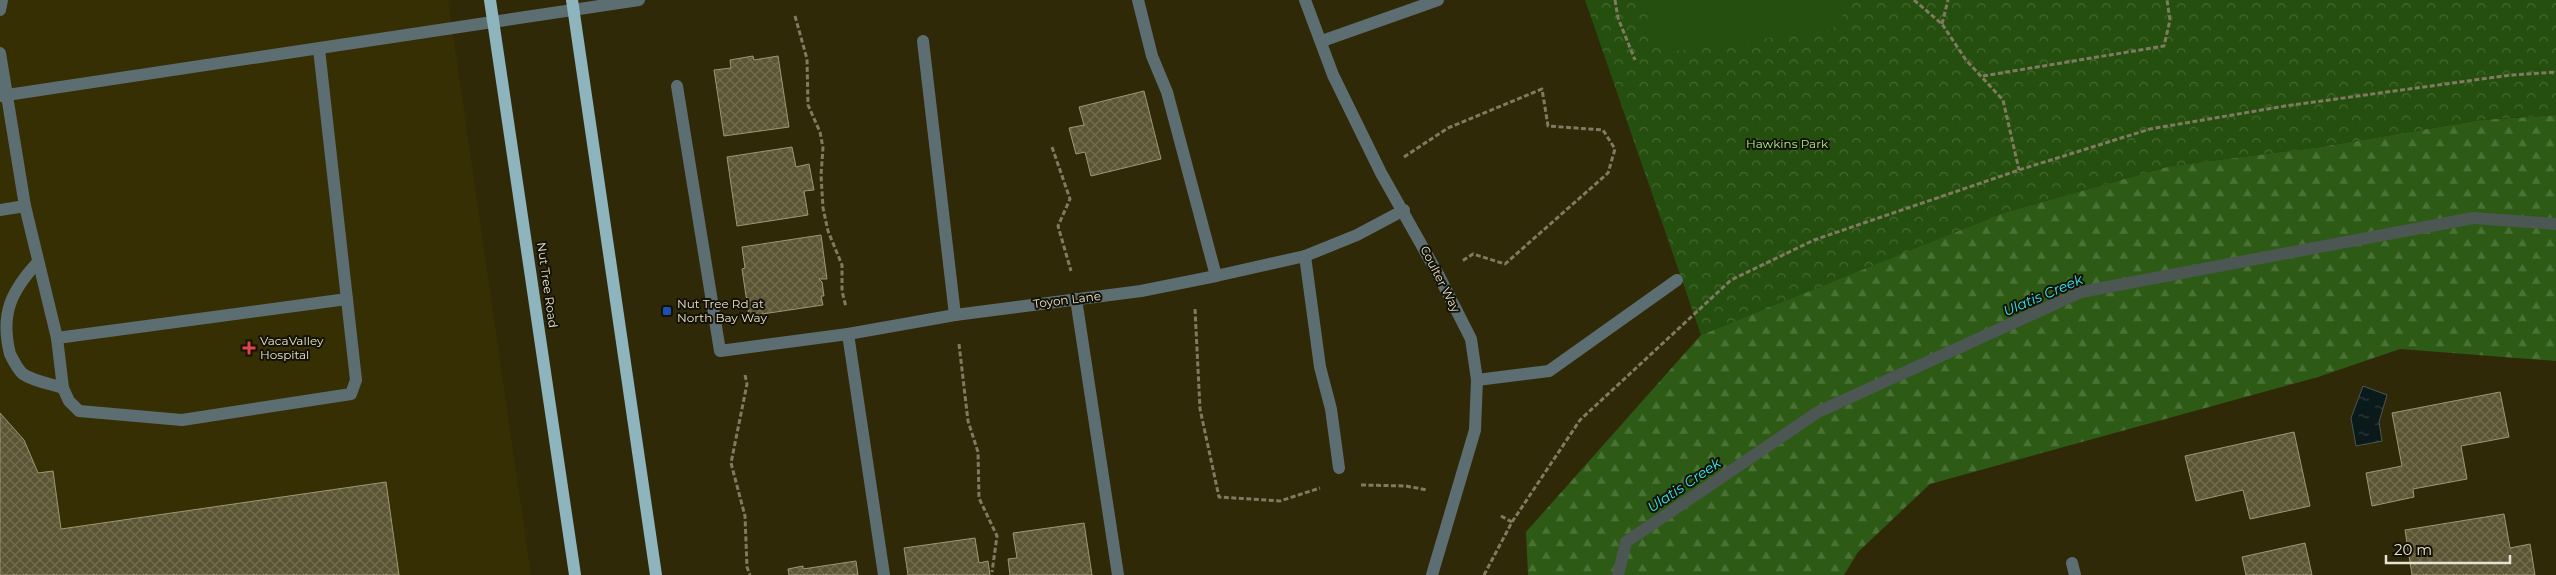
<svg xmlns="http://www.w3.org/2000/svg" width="2556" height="575" viewBox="0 0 2556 575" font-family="Montserrat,sans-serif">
	<defs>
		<pattern id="forest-firs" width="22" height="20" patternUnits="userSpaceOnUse" patternTransform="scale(1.25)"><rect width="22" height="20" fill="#2d5a15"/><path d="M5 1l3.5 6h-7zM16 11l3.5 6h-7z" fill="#4b7236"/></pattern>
		<pattern id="park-crowns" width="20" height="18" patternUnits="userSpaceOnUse" patternTransform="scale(1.25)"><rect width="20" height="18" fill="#254f0e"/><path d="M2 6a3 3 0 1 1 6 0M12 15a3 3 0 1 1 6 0" fill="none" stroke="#456830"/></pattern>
		<pattern id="water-ripples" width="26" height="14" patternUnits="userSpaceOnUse" patternTransform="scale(1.25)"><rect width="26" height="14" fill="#0a1a1b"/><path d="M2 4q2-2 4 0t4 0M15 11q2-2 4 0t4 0" fill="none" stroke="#2e3b3b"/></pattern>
		<pattern id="building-cross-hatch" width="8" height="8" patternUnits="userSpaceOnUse" patternTransform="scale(1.25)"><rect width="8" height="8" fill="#5c5534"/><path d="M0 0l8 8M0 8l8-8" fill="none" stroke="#736d50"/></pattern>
	</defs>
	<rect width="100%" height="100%" fill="#2f2907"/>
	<polygon fill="#372f04" points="0,0 448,0 531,575 0,575"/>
	<polygon fill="url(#forest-firs)" points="2556,115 2556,361 2400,349 2318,377 1930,484 1858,552 1844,575 1528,575 1526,532 1701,335 1837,279 2003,213 2170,166 2320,147 2480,120"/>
	<polygon fill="url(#park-crowns)" points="1585,0 2556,0 2556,115 2480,120 2320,147 2170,166 2003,213 1701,335"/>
	<polygon fill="#254f0e" points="1645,0 1852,0 1853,2 1832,29 1675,51 1650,33"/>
	<polygon fill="url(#water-ripples)" stroke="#4c5652" points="2363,386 2387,395 2379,422 2382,441 2356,446 2351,418"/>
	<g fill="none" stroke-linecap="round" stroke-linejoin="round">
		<polyline stroke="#4c5652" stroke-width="12" points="1618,575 1626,542 1818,412 2081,292 2473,218 2556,224"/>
	</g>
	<g fill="url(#building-cross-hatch)" stroke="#9e9774">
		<polygon points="753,56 754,60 778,56 789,127 724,136 714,70 731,68 730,60"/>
		<polygon points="1144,91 1161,159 1091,176 1085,152 1076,154 1069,128 1084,125 1079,107"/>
		<polygon points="792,147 796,167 809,164 814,190 804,191 808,215 737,226 727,157"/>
		<polygon points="821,235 827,279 819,279 822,282 824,296 821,296 823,305 749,316 742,269 745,268 742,247"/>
		<polygon points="2500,392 2509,437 2461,446 2467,479 2413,489 2414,497 2372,506 2366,473 2402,466 2392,413"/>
		<polygon points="0,413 24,440 38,473 53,471 61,529 386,482 399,575 0,575"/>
		<polygon points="2294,432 2310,506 2250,519 2243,490 2196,501 2185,456"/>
		<polygon points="2504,514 2510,548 2530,544 2535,575 2412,575 2405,530"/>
		<polygon points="1084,523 1092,575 1010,575 1008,559 1017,558 1013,533"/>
		<polygon points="975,538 979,563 988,561 990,575 908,575 904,548"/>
		<polygon points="2305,543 2312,575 2246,575 2242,557"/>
		<polygon points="856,561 858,575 789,575 788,569 803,566 803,569"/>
	</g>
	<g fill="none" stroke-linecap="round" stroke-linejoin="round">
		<g stroke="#807b60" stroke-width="3" stroke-dasharray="5 2.5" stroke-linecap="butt">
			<polyline points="1615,0 1618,18 1635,60"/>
			<polyline points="1914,0 1942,24 1966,60 2003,100 2019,170"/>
			<polyline points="795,16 807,59 808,105 820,132 823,148 821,175 823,208 828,231 842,265 842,291 846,307"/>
			<polyline points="1942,24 1948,0"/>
			<polyline points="1983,76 2164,46 2170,20 2167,0"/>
			<polyline points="1052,147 1070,199 1058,226 1071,271"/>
			<polyline points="1404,157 1448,128 1542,89 1548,126 1603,130 1615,149 1608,173 1505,264 1473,254 1462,261"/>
			<polyline points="1195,309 1200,409 1219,497 1280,501 1320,488"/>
			<polyline points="959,344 968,421 978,452 979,498 997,536 992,572"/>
			<polyline points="745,375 747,384 731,463 745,516 747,567 750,575"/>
			<polyline points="1361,485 1406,486 1427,490"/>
			<polyline points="1501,516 1512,522"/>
			<polyline points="1484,575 1512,522 1580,420 1731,280 1814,240 2019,170 2150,129 2285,106 2511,75 2556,72"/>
		</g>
		<g stroke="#5c6e72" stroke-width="12">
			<polyline points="1138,0 1152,56 1167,92 1216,276"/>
			<polyline points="1305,0 1333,75 1381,173 1439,276 1471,339 1477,380 1475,430 1432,575"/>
			<polyline points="0,10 2,0"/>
			<polyline points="923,41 955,315"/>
			<polyline points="1322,41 1438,0"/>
			<polyline points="0,53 25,206 57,338 63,388 69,401 79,411 182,420 351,394 356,380 319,49"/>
			<polyline points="677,86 720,351 848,334 955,315 1141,291 1216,276 1305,256 1357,235 1404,210"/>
			<polyline points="0,96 639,0"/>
			<polyline points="0,210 25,206"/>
			<polyline points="1305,256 1320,367 1331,409 1339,468"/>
			<path d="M38 262C11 291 0 314 10 354 13 360 18 370 23 374 33 381 51 384 63 388"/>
			<polyline points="1076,299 1118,575"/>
			<polyline points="848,334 884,575"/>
			<polyline points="57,338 347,299"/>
			<polyline points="1477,380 1549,371 1677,280"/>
			<polyline points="2072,563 2075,575"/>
		</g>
		<g stroke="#8eb4bd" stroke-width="12">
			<polyline points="490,0 575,575"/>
			<polyline points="572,0 656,575"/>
		</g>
	</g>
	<rect fill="#1a4fb4" stroke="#141105" stroke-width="2" x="662" y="306" width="10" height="10" rx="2.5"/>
	<path fill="#e0444e" stroke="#141105" stroke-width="2" d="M246.5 340.5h5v5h5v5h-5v5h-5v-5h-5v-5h5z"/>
	<g text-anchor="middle" stroke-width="4" stroke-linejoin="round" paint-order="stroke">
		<g font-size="12" fill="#aaeb8e" stroke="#141105">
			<text x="1787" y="148">Hawkins Park</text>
		</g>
		<g font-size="12" fill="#e6e3d1" stroke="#141105">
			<text transform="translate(1440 279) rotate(63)" y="4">Coulter Way</text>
			<text transform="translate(547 285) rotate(82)" y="4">Nut Tree Road</text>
			<text transform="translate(1067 300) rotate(-7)" y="4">Toyon Lane</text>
		</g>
		<g font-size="12" fill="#e6e3d1" stroke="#141105" text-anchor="start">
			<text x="677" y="308">Nut Tree Rd at<tspan x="677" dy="14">North Bay Way</tspan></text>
			<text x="260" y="345">VacaValley<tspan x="260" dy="14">Hospital</tspan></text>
		</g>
		<g font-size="14" font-style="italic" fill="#2eeaf9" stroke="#141105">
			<text transform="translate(2043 295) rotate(-23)" y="5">Ulatis Creek</text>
			<text transform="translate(1684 485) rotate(-34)" y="5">Ulatis Creek</text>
		</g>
	</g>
	<path d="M2386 555v8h124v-8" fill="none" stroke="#e6e3d1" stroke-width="2.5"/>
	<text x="2394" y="555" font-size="15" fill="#e6e3d1" stroke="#141105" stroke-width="4" paint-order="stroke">20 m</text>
</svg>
